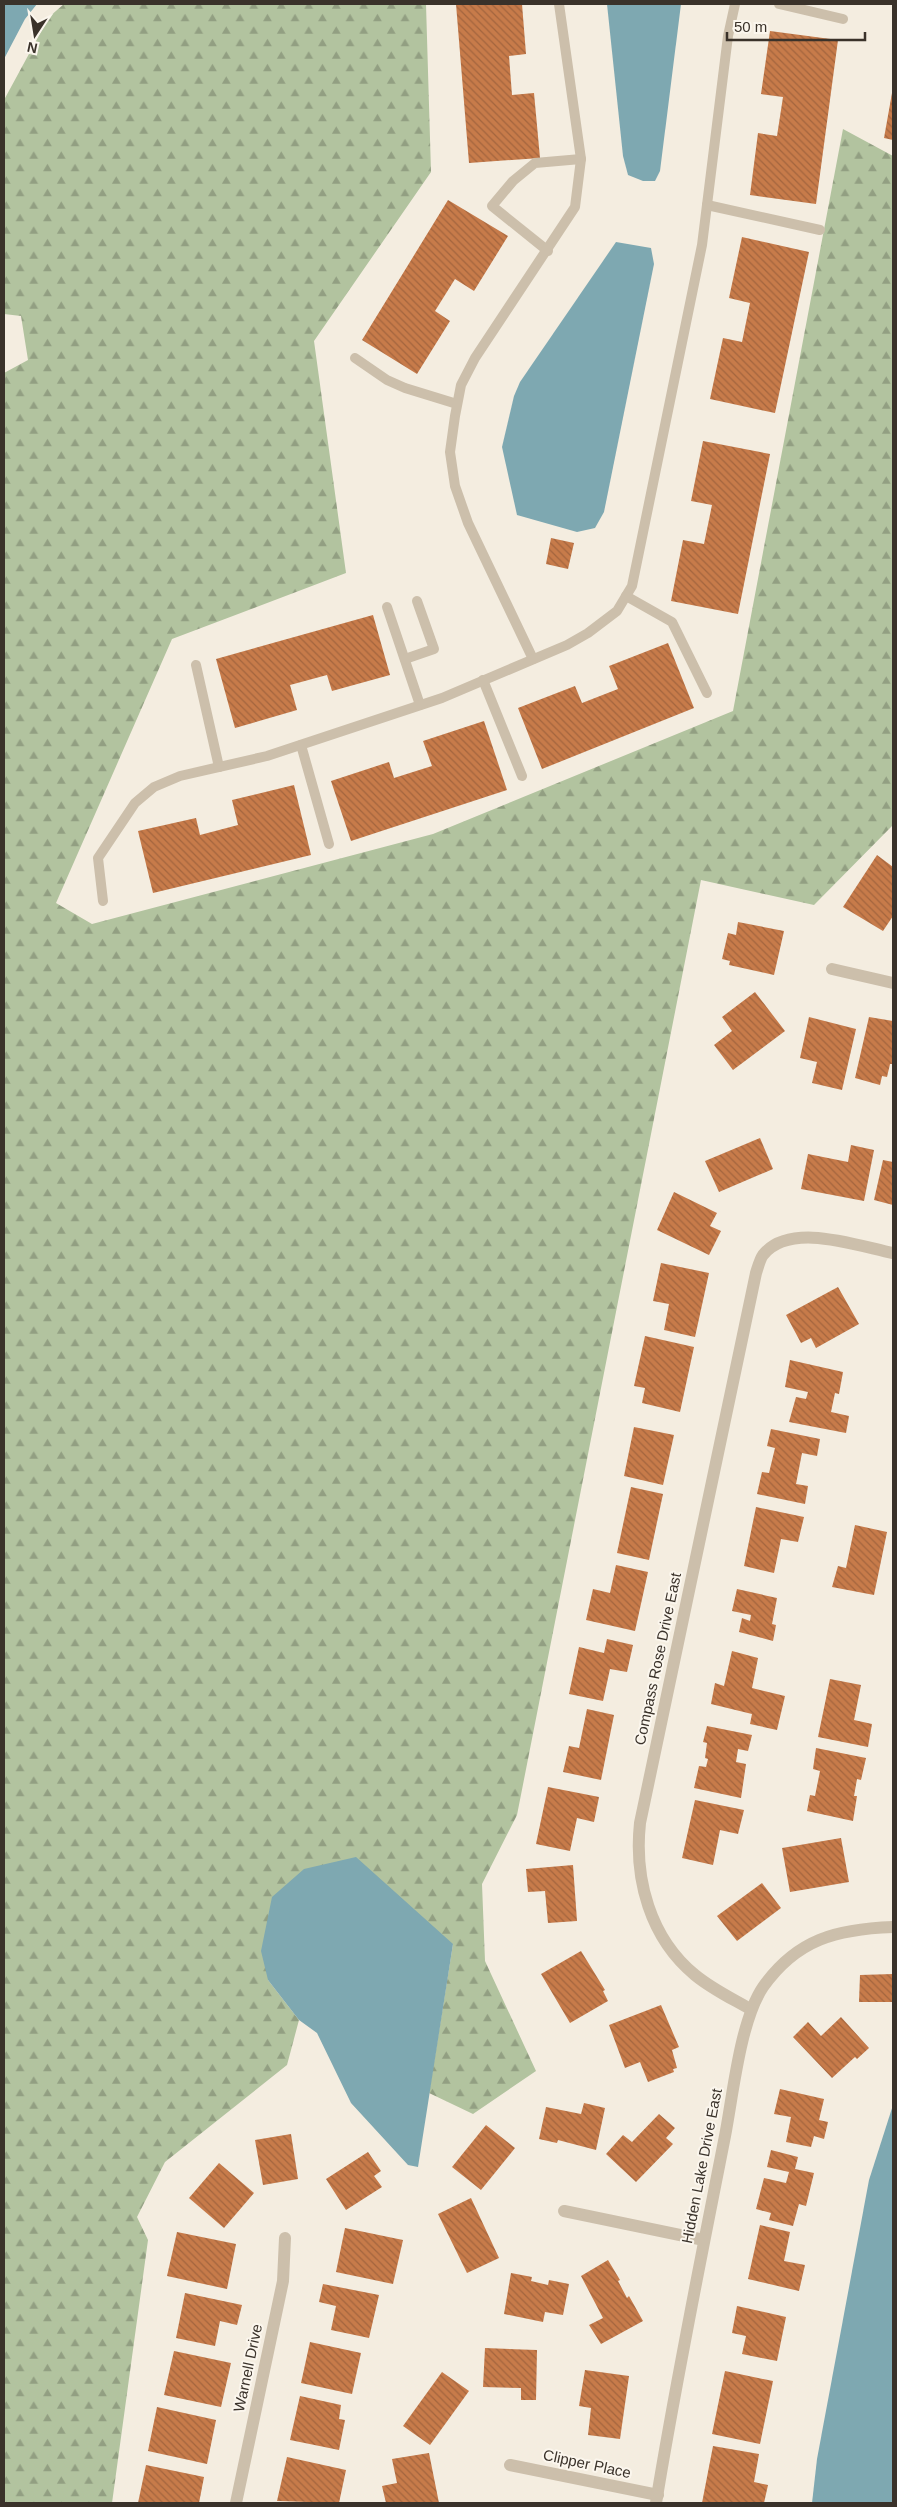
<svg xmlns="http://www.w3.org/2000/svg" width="897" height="2507" viewBox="0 0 897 2507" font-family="Arial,sans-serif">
	<defs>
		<pattern id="forest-firs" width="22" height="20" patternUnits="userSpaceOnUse" patternTransform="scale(1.25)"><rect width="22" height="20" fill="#b2c39f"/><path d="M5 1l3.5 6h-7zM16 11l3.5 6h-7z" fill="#929f82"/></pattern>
		<pattern id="building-back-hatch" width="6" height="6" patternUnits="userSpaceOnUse" patternTransform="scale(1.25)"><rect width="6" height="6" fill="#c77b4a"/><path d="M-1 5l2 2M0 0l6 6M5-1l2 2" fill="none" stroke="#a3653e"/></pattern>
	</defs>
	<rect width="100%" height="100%" fill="#f4ede0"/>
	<polygon fill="url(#forest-firs)" points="64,4 426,4 431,172 314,341 346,573 172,639 56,903 92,924 433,834 733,711 843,129 893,156 893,825 814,905 701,880 517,1815 482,1884 485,1961 536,2071 473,2114 429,2093 453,1944 268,1980 299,2020 287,2065 165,2162 137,2217 148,2240 112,2503 4,2503 4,373 28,360 21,316 4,314 4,100 49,17"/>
	<g fill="#7ea8b1">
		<polygon points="4,4 37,4 25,19 4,59"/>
		<polygon points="607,4 681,4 660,171 655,181 643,181 628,175 623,156"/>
		<polygon points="616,242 651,248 654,264 604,512 595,528 577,532 517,515 502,447 514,396 520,382"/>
		<polygon points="356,1857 453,1944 418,2167 408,2165 351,2103 317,2033 299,2020 268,1980 261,1951 272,1897 304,1869"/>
		<polygon points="893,2105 893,2503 812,2503 817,2459 869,2180"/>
	</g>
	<g fill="url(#building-back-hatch)">
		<polygon points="456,4 522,4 526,54 509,56 512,95 534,93 540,158 469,163"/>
		<polygon points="770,31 838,40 816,204 750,195 758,133 777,136 783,97 761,94"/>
		<polygon points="892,93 893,93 893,140 884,138"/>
		<polygon points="448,200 508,236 474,291 455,279 435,311 450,321 417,374 362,340"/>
		<polygon points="742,237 809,252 775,413 710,399 723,338 742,342 750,303 729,298"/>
		<polygon points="703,441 770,454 738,614 671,601 683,540 704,544 712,505 691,501"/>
		<polygon points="551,538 574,543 568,569 546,564"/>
		<polygon points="373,615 390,675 332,691 327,675 290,685 297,710 235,728 216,659"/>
		<polygon points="668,643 694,708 542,769 518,708 575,686 582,703 618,689 609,666"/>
		<polygon points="484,721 507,790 351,841 331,781 389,762 394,778 432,766 423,741"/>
		<polygon points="294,785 311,855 153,893 138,831 196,818 200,835 238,825 232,800"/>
		<polygon points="877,855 893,867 893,916 883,931 843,907"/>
		<polygon points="738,922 784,931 774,975 729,965 730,961 722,959 728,933 736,935"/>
		<polygon points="755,992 785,1031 733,1070 714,1045 732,1031 722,1017"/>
		<polygon points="809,1017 856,1029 842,1090 812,1083 817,1062 800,1058"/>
		<polygon points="869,1017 893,1021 893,1064 890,1064 887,1077 882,1076 880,1085 855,1078"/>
		<polygon points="760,1138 773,1169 719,1192 705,1161"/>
		<polygon points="851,1145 874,1150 864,1201 801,1189 808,1154 848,1162"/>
		<polygon points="883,1160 893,1162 893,1205 874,1200"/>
		<polygon points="674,1192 717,1213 710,1226 721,1231 709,1255 657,1230"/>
		<polygon points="661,1263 709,1273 695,1337 664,1330 669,1304 653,1301"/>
		<polygon points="838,1287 859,1324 816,1348 811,1338 801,1343 786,1315"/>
		<polygon points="645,1336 694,1347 680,1412 642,1403 645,1388 634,1386"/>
		<polygon points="790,1360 843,1372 839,1394 835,1393 831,1412 849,1416 846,1433 789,1422 796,1397 806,1399 808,1392 785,1387"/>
		<polygon points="634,1427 674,1435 663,1485 624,1476"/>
		<polygon points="771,1429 820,1439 817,1456 802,1453 796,1484 808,1486 805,1504 757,1494 762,1472 769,1473 775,1448 767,1446"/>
		<polygon points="631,1487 663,1494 649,1560 617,1553"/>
		<polygon points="756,1507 804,1517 798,1542 781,1539 774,1573 744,1566"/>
		<polygon points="855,1525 887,1532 874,1595 832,1587 838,1566 846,1568"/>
		<polygon points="616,1565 648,1572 635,1631 586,1620 593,1589 610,1593"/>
		<polygon points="737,1589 777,1598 772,1624 776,1625 773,1641 739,1632 742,1618 750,1621 751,1615 732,1611"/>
		<polygon points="607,1639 633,1645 627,1672 610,1669 603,1701 569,1694 579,1647 604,1653"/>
		<polygon points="732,1651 758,1658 752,1688 785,1696 777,1730 750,1724 752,1714 711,1704 715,1683 724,1686"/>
		<polygon points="830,1679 861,1685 854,1720 872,1724 868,1747 818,1737"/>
		<polygon points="587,1709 614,1715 601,1780 563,1772 569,1746 579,1748"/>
		<polygon points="707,1726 752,1735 748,1751 738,1749 736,1762 746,1764 741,1798 694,1788 699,1766 706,1767 708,1759 705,1758 707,1743 703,1742"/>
		<polygon points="816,1748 866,1758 861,1780 857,1779 854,1796 857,1796 853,1821 807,1811 810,1795 815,1796 820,1771 813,1769"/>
		<polygon points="548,1787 599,1797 594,1822 577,1818 570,1851 536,1844"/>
		<polygon points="695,1800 744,1810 738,1834 720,1830 713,1865 682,1858"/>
		<polygon points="841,1838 849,1882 790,1892 782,1848"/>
		<polygon points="573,1865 577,1921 548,1923 545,1891 528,1892 526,1869"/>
		<polygon points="762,1883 781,1908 737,1941 717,1916"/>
		<polygon points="581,1951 605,1990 603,1991 608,2001 570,2023 541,1974"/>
		<polygon points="893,1974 893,2002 859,2002 860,1975"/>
		<polygon points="661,2005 679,2047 672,2050 677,2068 673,2069 674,2072 648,2082 640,2062 625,2068 609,2025"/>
		<polygon points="841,2017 869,2048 857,2059 855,2057 832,2078 793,2037 808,2022 821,2036"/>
		<polygon points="780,2089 824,2099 819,2120 828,2122 824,2139 814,2136 811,2147 786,2142 791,2117 774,2114"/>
		<polygon points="584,2103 605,2108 596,2150 558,2140 557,2143 539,2139 546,2107 581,2114"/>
		<polygon points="659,2114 675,2128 666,2138 673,2144 636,2182 606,2154 623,2135 632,2142"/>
		<polygon points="486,2125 515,2148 481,2190 452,2167"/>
		<polygon points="291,2134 298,2179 263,2185 255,2140"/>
		<polygon points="771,2150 798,2157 795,2169 814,2173 806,2206 799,2204 793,2226 769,2220 771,2213 756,2209 764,2178 786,2183 789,2172 767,2167"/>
		<polygon points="368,2152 381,2171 374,2176 382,2187 346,2210 326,2179"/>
		<polygon points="219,2163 254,2193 224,2228 189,2198"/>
		<polygon points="471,2198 499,2258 467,2273 438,2214"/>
		<polygon points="760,2225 790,2232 784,2261 805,2265 799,2291 748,2279"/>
		<polygon points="345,2228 403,2240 393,2284 336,2272"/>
		<polygon points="177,2232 236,2244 227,2289 167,2276"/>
		<polygon points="608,2260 620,2280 618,2281 627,2298 629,2296 643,2321 601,2344 589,2325 603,2318 581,2276"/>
		<polygon points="511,2273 532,2277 531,2281 548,2285 549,2280 569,2284 563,2315 545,2312 543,2322 504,2314"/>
		<polygon points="323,2284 379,2295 369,2338 331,2330 336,2306 319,2302"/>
		<polygon points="185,2293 242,2305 237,2325 220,2321 215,2346 176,2338"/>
		<polygon points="737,2306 786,2317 777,2361 742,2354 746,2336 732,2333"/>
		<polygon points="310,2342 361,2353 352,2394 301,2383"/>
		<polygon points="485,2348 537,2350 536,2400 521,2400 521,2388 483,2387"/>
		<polygon points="174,2351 231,2363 221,2407 164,2395"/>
		<polygon points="585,2370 629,2376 620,2439 588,2435 591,2408 579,2406"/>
		<polygon points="725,2371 773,2381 760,2444 712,2434"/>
		<polygon points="442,2372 469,2391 430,2445 403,2426"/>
		<polygon points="300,2396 341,2405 339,2419 345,2420 339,2450 290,2440"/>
		<polygon points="157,2407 216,2420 207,2464 148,2451"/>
		<polygon points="713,2446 759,2454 754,2482 768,2485 764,2503 702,2503"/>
		<polygon points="429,2453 439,2503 386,2503 382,2486 397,2483 392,2459"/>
		<polygon points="287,2457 346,2470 339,2503 277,2501"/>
		<polygon points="146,2465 204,2477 199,2503 138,2503"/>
	</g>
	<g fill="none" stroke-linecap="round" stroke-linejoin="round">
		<g stroke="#ccbfab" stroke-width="10">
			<polyline points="779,4 843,19"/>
			<polyline points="707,205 820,230"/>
			<polyline points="548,251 492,206 513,181 535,163 581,159"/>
			<polyline points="355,358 387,380 405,388 457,404"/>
			<polyline points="626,596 672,622 707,693"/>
			<polyline points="387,607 420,705"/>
			<polyline points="405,659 434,649 417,601"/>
			<polyline points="533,659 468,523 455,486 450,452 455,416 461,385 475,358 575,207 581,159 559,4"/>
			<polyline points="196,665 219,767"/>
			<polyline points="483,680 522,776"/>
			<polyline points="301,745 329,844"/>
			<polyline points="103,901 98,858 135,803 154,787 180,776 267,756 442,698 567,645 588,633 617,611 632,586 702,245 728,36 735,4"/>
		</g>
		<g stroke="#ccbfab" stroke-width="12">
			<polyline points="832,969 893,983"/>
			<path d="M750 2009C731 1998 712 1989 695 1975 650 1938 634 1879 640 1823L756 1273C758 1267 760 1259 763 1255 790 1221 858 1246 893 1253"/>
			<polyline points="564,2211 704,2240"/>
			<polyline points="510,2465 658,2495"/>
			<polyline points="236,2503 283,2281 285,2238"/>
			<path d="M656 2503C676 2380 701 2258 725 2136 733 2095 740 2021 763 1987 797 1939 837 1929 893 1927"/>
		</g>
	</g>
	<g text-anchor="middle" stroke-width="4" stroke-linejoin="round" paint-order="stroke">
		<g font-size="15" fill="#3a322a" stroke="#fbf6ed">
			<text transform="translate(658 1659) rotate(-78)" y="5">Compass Rose Drive East</text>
			<text transform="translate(702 2166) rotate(-79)" y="5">Hidden Lake Drive East</text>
			<text transform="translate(248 2368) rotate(-78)" y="5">Warnell Drive</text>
			<text transform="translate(587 2464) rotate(12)" y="5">Clipper Place</text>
		</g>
	</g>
	<rect width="897" height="2507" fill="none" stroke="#3a322a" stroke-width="10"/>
	<g transform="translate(35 35) rotate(192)" stroke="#fbf6ed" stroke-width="4" paint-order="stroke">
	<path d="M0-4L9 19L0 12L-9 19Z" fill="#3a322a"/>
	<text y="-8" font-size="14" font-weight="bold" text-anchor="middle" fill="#3a322a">N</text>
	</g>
	<path d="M727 32v8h138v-8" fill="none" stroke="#3a322a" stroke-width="2.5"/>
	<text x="734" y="32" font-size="15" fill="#3a322a" stroke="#fbf6ed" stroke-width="4" paint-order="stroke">50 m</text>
</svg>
